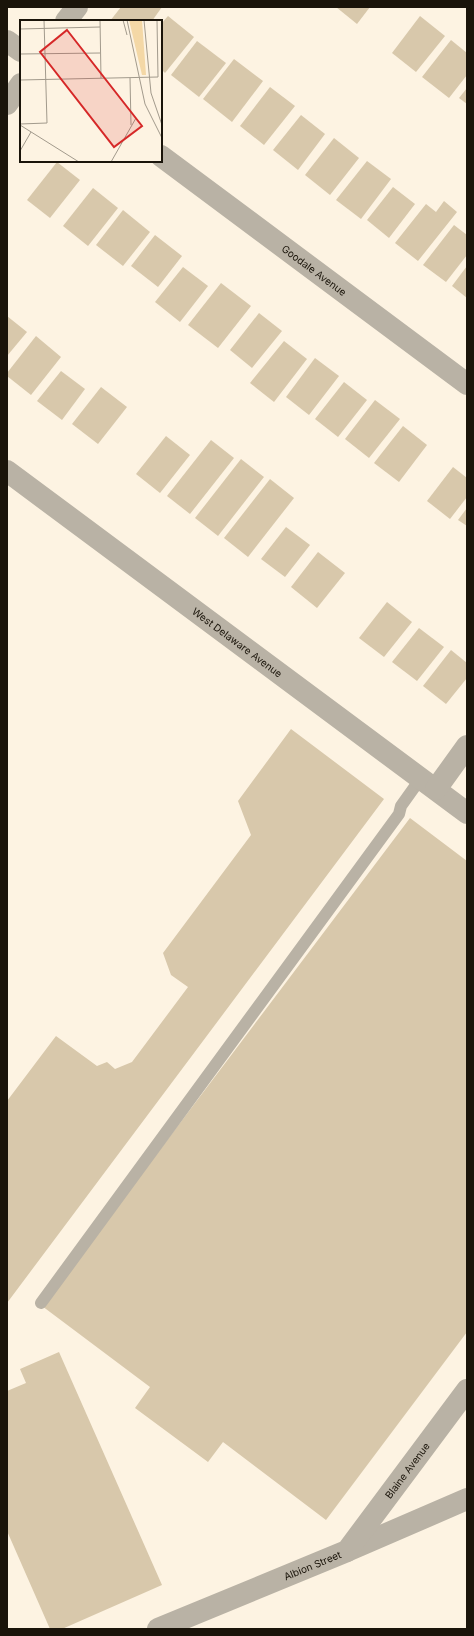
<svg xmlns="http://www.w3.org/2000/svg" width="474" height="1636" viewBox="0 0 474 1636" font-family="Inter,sans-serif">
	<rect width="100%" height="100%" fill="#fdf3e2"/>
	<g fill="#d8c8ab">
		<polygon points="121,7 162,7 152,21 110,21"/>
		<polygon points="336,7 370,7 357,24"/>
		<polygon points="168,16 194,37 165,73 161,69 161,24"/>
		<polygon points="420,16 445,36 416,72 392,53"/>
		<polygon points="451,40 467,53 467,75 449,98 422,77"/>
		<polygon points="197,41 226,63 199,97 171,75"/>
		<polygon points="234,59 263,81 232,122 203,99"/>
		<polygon points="270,87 295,106 264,145 240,126"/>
		<polygon points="467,88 467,104 459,98"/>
		<polygon points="301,115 325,134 298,170 273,150"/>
		<polygon points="334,138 359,158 330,195 305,175"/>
		<polygon points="367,161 391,179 361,219 336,200"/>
		<polygon points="57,162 80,180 50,218 27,200"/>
		<polygon points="393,187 415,204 389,238 367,220"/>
		<polygon points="93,188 118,208 88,246 63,226"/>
		<polygon points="444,201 457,212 418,261 395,243 426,204 436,212"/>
		<polygon points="123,210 150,232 123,266 96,245"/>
		<polygon points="454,225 467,235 467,255 446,282 423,265"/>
		<polygon points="155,235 182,256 158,287 131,266"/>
		<polygon points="467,266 467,298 452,286"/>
		<polygon points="183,267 208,286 180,322 155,302"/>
		<polygon points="221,283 251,306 218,348 188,325"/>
		<polygon points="259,313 282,331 252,368 230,350"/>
		<polygon points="7,316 27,332 7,356"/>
		<polygon points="36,336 61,357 31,395 7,376 7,373"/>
		<polygon points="284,341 307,359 274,402 250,383"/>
		<polygon points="315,358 339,376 309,415 286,397"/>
		<polygon points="61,371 85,389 62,420 37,401"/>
		<polygon points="344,382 367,400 338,437 315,419"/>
		<polygon points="101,387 127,407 98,444 72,424"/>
		<polygon points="375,400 400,419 369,458 345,439"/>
		<polygon points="403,426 427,445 399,482 374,463"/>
		<polygon points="166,436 190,455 160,493 136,474"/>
		<polygon points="211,440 234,458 190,514 167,496"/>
		<polygon points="241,459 264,477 218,536 195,518"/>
		<polygon points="453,467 467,478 467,497 450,519 427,501"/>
		<polygon points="270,479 294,498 248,557 224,538"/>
		<polygon points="467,508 467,526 458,520"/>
		<polygon points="286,527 310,545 285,577 261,559"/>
		<polygon points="318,552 345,573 317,608 291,587"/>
		<polygon points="387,602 412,622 384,657 359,638"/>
		<polygon points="419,628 444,647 417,681 392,662"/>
		<polygon points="451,650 467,663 467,678 446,704 423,686"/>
		<polygon points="291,729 384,799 7,1303 7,1101 56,1036 97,1066 107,1062 115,1069 132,1062 188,987 171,975 163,953 251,835 238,801"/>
		<polygon points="410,818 467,861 467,1332 326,1520 223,1442 208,1462 135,1408 150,1387 42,1306"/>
		<polygon points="59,1352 162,1585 62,1629 50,1629 7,1531 7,1391 26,1383 20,1369"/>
	</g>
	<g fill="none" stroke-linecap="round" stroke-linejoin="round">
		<polyline stroke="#b9b2a5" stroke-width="12" points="41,1303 399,814 401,806 421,778"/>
		<g stroke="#b9b2a5" stroke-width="22">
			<polyline points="66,21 77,7"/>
			<polyline points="7,41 21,51"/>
			<polyline points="7,104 21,84"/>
			<path id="s1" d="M161 156 467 384"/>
			<path id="s2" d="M7 471 467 813"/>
			<polyline points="436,789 467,746"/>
			<polyline points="347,1551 467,1499"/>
		</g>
		<path stroke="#b9b2a5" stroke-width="22" id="s3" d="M158 1629 347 1551 467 1390"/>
	</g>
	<g text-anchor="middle" stroke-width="4" stroke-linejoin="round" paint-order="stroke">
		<g font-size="10" fill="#1a140a" stroke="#fdf3e2">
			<text dy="4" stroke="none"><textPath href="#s1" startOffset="191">Goodale Avenue</textPath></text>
			<text dy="4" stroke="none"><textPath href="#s2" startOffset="287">West Delaware Avenue</textPath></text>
			<text dy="4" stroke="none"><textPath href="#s3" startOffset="305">Blaine Avenue</textPath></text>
			<text dy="4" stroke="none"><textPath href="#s3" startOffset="167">Albion Street</textPath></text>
		</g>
	</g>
	<g transform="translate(20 20)">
		<rect width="142" height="142" fill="#fdf3e2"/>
		<path d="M109 0H122L126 55H122Z" fill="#f4d8a6"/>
		<path fill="none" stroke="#a29a8c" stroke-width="1" d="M80 0 81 58M103 0 107 15M107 0 125 84 142 118M124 0 131 73 142 105M137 0 138 57M0 9 80 7M0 34 80 33M110 58 111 105M0 60 138 57M0 104 27 103 24 0M0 105 59 142M0 131 11 112M91 142 116 98"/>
		<path fill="#d62828" fill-opacity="0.15" stroke="#d62828" stroke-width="2" d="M47 10 122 106 94 127 20 32Z"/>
		<rect width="142" height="142" fill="none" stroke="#1a140a" stroke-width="2"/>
	</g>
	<rect width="474" height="1636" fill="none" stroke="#1a140a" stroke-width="16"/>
</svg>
